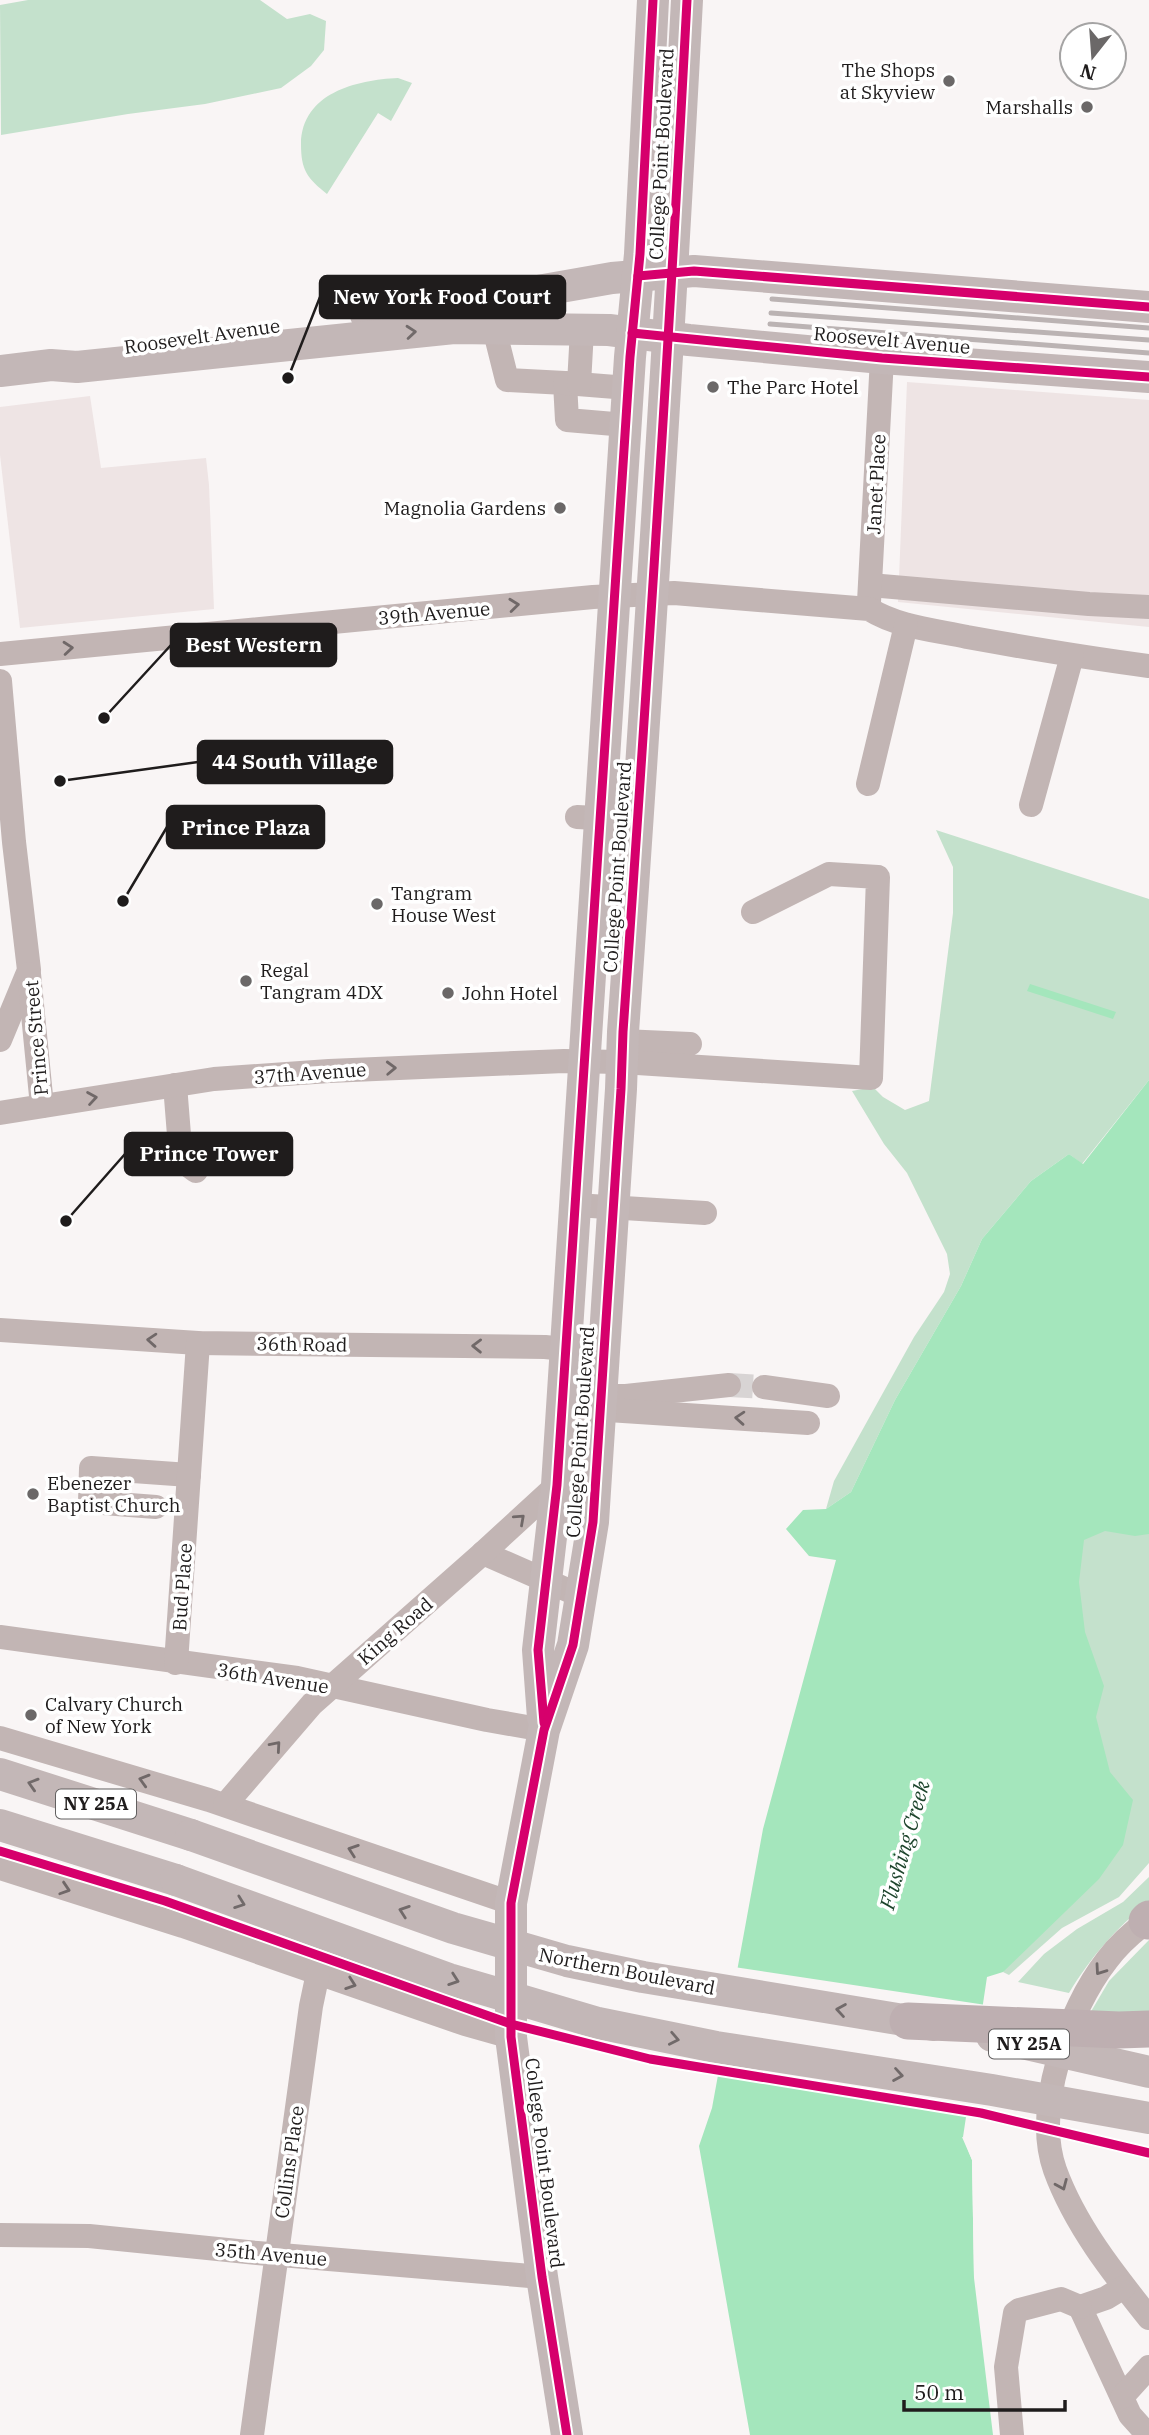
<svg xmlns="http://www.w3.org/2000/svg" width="1149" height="2435" viewBox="0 0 1149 2435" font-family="'IBM Plex Serif',serif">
	<rect width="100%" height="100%" fill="#f9f5f5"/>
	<g fill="#eee4e4">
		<polygon points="907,382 1149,400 1149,627 898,602"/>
		<polygon points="90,396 101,468 206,458 209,485 214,609 20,628 0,455 0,407"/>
	</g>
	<g fill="#c4e1cc">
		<polygon points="28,0 260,0 287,19 310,14 326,21 324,50 311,66 281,88 205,104 128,114 1,135 0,5"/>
		<path d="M398 78 412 83 391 121 378 113 327 194C307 178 301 170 301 144 302 93 356 80 398 78Z"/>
		<polygon points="936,830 1149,899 1149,1080 1082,1164 1069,1154 1031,1181 982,1239 961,1286 895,1400 851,1492 826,1509 834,1481 914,1337 944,1292 950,1274 947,1254 907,1173 884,1144 852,1091 873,1087 883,1097 905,1110 929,1101 953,913 953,867"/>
		<polygon points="1149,1508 1149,1863 1119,1897 1062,1928 1009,1975 1003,1972 1033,1926 1063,1542"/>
		<path d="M1149 1877V1901C1115 1930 1092 1955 1069 1993L1018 1982 1044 1954 1077 1929 1123 1902Z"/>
		<polygon points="1149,1940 1149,2044 1089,2015 1109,1981"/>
	</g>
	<g fill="#a4e6bc">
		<polygon points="1030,984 1116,1012 1113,1019 1027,991"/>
		<polygon points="1149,1080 1149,1534 1135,1536 1105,1531 1084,1540 1079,1582 1085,1632 1104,1686 1096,1717 1110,1772 1133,1800 1123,1845 1099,1879 1003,1972 987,1977 963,2137 972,2160 974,2278 993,2435 750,2435 699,2146 712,2108 763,1829 836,1560 809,1556 786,1529 803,1510 826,1509 851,1492 895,1400 961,1286 982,1239 1031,1181 1069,1154 1083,1164"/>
	</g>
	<g fill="#f9f5f5">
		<polygon points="734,1967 986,2005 970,2114 715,2074"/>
		<polygon points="962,2137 967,2138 975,2160 978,2278 974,2278 972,2160"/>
	</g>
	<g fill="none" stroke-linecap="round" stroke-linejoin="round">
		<polyline stroke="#d8d4d4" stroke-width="24" stroke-dasharray="24 12" stroke-linecap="butt" points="729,1385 764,1387"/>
		<g stroke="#c2b5b4" stroke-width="24">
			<polyline points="494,328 507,380 565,383 567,420 626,425"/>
			<polyline points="565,383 628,388"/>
			<polyline points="579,384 582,330"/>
			<polyline points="870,585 1089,604 1149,607"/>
			<polyline points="869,602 882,358"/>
			<path d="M0 654 593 597 674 593 869 609C898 627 934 630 967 637 1028 648 1088 658 1149 666"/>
			<polyline points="0,681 14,842 29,970 0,1040"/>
			<polyline points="868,784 906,625"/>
			<polyline points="1031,805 1072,656"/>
			<polyline points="577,817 637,820"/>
			<polyline points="29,974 42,1106"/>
			<polyline points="622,1041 690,1044"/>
			<polyline points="175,1085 181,1160 196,1171"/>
			<polyline points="0,1113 214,1079 329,1071 564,1061 622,1062 871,1078 878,877 829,874 753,912"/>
			<polyline points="575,1205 705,1213"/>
			<polyline points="0,1330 198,1343 545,1347 604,1353"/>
			<polyline points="764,1387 828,1396"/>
			<polyline points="612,1396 626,1396 729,1385"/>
			<polyline points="562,1407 808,1423"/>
			<polyline points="156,1507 90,1502 91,1468 189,1475"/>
			<polyline points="483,1553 581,1596"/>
			<polyline points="0,1637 297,1678 487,1720 544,1730"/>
			<polyline points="176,1663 198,1343"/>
			<polyline points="0,1738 209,1800 511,1903"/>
			<polyline points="225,1805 312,1704 483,1553 557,1485"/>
			<polyline points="0,1868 183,1926 465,2024 511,2037"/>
			<path d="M1149 1920C1134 1931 1119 1944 1107 1960 1068 2010 1033 2108 1055 2170 1075 2225 1113 2273 1149 2318"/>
			<polyline points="0,2235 89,2236 257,2253 542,2277"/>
			<polyline points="1124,2287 1106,2298 1080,2307 1130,2415 1148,2435"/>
			<polyline points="1122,2397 1149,2367"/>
			<polyline points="252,2435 311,2006 318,1973"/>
			<polyline points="1012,2435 1006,2367 1015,2313 1019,2310 1061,2299 1080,2307"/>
		</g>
		<g stroke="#c3b7b7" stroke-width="32">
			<polyline points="366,315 492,299 612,278 694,271 1149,307"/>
			<polyline points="0,371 51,365 77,367 454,328 609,330 689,340 882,358 1149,377"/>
			<polyline points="543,1718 538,1650 557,1485 630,357 640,254 653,0"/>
			<polyline points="0,1774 191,1835"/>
			<polyline points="0,1825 176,1880"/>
			<path d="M567 2435 542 2277 511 2037V1903L544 1730 573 1645 593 1522 621 1089 623 1032C647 688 669 344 687 0"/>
		</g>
		<polyline stroke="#beafb1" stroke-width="37" points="1147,1921 1149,1919"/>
		<g stroke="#bbb3b3" stroke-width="5">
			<polyline points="772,299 1149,328"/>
			<polyline points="771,313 1149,340"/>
			<polyline points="770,324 1149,353"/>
		</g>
		<g stroke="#c3b7b7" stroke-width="32">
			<polyline points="191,1835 453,1928 567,1961 643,1977 934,2025"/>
			<polyline points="176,1880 449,1979 598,2023 716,2047 992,2090 1149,2118"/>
			<polyline points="992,2036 1149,2072"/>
		</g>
		<polyline stroke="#beafb1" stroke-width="37" points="908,2021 1119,2030 1149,2029"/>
		<defs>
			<g id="cycleway">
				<polyline points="638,276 694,271 1149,307"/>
				<polyline points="632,333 882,358 1149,377"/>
				<polyline points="544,1723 538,1650 557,1485 630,357 640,254 653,0"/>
				<polyline points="0,1851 165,1901 511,2024 650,2059 981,2113 1149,2153"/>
				<path d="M567 2435 542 2277 511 2037V1903L544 1730 573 1645 593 1522 621 1089 623 1032C647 688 669 344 687 0"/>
			</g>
		</defs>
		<use href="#cycleway" stroke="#fff" stroke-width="13"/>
		<use href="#cycleway" stroke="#d6006c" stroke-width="9"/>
	</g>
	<defs><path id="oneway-chevron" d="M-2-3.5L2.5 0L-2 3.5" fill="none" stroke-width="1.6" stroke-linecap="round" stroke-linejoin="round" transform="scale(1.75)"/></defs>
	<g stroke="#716a6a">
		<use href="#oneway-chevron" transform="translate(411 332) rotate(-5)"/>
		<use href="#oneway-chevron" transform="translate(33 1784) rotate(-163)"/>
		<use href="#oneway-chevron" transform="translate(240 1903) rotate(20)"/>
		<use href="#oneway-chevron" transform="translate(404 1911) rotate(-161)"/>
		<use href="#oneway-chevron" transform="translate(454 1980) rotate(19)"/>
		<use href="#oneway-chevron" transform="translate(841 2010) rotate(-171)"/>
		<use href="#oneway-chevron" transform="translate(674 2039) rotate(11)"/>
		<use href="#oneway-chevron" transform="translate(898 2075) rotate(9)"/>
	</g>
	<g stroke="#706868">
		<use href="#oneway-chevron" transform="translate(514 605) rotate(-6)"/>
		<use href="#oneway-chevron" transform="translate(68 648) rotate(-5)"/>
		<use href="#oneway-chevron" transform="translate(391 1068) rotate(-2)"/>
		<use href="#oneway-chevron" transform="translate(92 1098) rotate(-9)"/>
		<use href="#oneway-chevron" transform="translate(152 1340) rotate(-176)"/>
		<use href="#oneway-chevron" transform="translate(477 1346) rotate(-179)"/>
		<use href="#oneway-chevron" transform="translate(740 1418) rotate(-176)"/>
		<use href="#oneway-chevron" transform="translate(520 1519) rotate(-42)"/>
		<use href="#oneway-chevron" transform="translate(276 1746) rotate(-49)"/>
		<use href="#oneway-chevron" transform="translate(144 1780) rotate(-164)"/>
		<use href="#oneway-chevron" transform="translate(353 1850) rotate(-161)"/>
		<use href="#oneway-chevron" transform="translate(65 1889) rotate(18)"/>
		<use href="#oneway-chevron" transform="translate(1100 1970) rotate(125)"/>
		<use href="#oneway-chevron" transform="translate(351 1984) rotate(19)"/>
		<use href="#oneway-chevron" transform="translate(1062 2185) rotate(67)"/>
	</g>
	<g fill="#6b6868" stroke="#fff" stroke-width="2.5">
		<circle cx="949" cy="81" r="7"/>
		<circle cx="1087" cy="107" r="7"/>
		<circle cx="713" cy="387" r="7"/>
		<circle cx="560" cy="508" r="7"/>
		<circle cx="377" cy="904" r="7"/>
		<circle cx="246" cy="981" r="7"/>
		<circle cx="448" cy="993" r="7"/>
		<circle cx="33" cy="1494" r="7"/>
		<circle cx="31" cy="1715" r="7"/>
	</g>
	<g text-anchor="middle" stroke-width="7" stroke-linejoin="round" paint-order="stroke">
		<g fill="#fff" stroke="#626060" stroke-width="2">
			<rect x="56" y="1789.5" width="80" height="29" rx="5"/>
			<rect x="989" y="2029.5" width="80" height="29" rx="5"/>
		</g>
		<g font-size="18" font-weight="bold" fill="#1f1c1c">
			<text x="96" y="1810">NY 25A</text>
			<text x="1029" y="2050">NY 25A</text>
		</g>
		<g font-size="19" fill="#1f1c1c" stroke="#fff" text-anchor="start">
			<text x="935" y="77" text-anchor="end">The Shops<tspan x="935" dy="22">at Skyview</tspan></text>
			<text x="1073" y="114" text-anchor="end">Marshalls</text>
			<text x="727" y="394">The Parc Hotel</text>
			<text x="546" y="515" text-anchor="end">Magnolia Gardens</text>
			<text x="391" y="900">Tangram<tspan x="391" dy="22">House West</tspan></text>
			<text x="260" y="977">Regal<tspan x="260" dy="22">Tangram 4DX</tspan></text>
			<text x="462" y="1000">John Hotel</text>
			<text x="47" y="1490">Ebenezer<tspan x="47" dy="22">Baptist Church</tspan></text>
			<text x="45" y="1711">Calvary Church<tspan x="45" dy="22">of New York</tspan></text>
		</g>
		<g font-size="19" fill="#1f1c1c" stroke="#fff">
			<text transform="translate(661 154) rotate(-87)" y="7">College Point Boulevard</text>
			<text transform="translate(202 336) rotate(-8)" y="7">Roosevelt Avenue</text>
			<text transform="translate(892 340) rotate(5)" y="7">Roosevelt Avenue</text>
			<text transform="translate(876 484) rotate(-87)" y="7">Janet Place</text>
			<text transform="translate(434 613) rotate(-5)" y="7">39th Avenue</text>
			<text transform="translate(617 867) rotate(-86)" y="7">College Point Boulevard</text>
			<text transform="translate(36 1038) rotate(-95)" y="7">Prince Street</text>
			<text transform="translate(310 1073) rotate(-4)" y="7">37th Avenue</text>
			<text transform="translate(302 1344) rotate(1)" y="7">36th Road</text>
			<text transform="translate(580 1432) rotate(-86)" y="7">College Point Boulevard</text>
			<text transform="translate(182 1587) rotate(-86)" y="7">Bud Place</text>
			<text transform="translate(395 1631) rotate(-41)" y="7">King Road</text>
			<text transform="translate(273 1678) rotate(9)" y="7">36th Avenue</text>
			<text transform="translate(627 1971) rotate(11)" y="7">Northern Boulevard</text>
			<text transform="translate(289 2162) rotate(-82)" y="7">Collins Place</text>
			<text transform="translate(545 2163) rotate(83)" y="7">College Point Boulevard</text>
			<text transform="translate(271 2254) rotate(5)" y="7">35th Avenue</text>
		</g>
		<g font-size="21" font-style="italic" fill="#1d442c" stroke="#fff">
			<text transform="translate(905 1845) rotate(-74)" y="7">Flushing Creek</text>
		</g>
	</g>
	<path fill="none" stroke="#1f1c1c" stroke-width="2.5" d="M288 378L320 297M104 718L171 645M60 781L198 762M123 901L167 827M66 1221L125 1154"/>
	<g fill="#1f1c1c" stroke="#fff" stroke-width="2.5">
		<circle cx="288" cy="378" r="7"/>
		<circle cx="104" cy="718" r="7"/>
		<circle cx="60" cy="781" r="7"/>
		<circle cx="123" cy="901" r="7"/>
		<circle cx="66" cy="1221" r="7"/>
	</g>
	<g fill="#1f1c1c" stroke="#1f1c1c" stroke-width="2.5">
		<rect x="320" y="276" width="245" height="42" rx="7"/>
		<rect x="171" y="624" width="165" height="42" rx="7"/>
		<rect x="198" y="741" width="194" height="42" rx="7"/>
		<rect x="167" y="806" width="157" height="42" rx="7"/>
		<rect x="125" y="1133" width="167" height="42" rx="7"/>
	</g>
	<g font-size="21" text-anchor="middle" font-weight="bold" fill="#fff">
		<text x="442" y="304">New York Food Court</text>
		<text x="254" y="652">Best Western</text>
		<text x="295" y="769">44 South Village</text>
		<text x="246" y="835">Prince Plaza</text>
		<text x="209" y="1161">Prince Tower</text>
	</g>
	<g transform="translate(1093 56) rotate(197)"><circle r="33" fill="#ffffff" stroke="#a5a4a4" stroke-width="2"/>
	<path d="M0-5L12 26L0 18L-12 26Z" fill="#6b6868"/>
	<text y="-10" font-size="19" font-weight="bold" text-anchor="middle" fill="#1f1c1c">N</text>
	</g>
	<path d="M904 2400v10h161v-10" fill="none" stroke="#1f1c1c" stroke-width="3.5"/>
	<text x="914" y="2400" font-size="21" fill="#1f1c1c" stroke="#ffffff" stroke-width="5" paint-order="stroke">50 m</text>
</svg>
